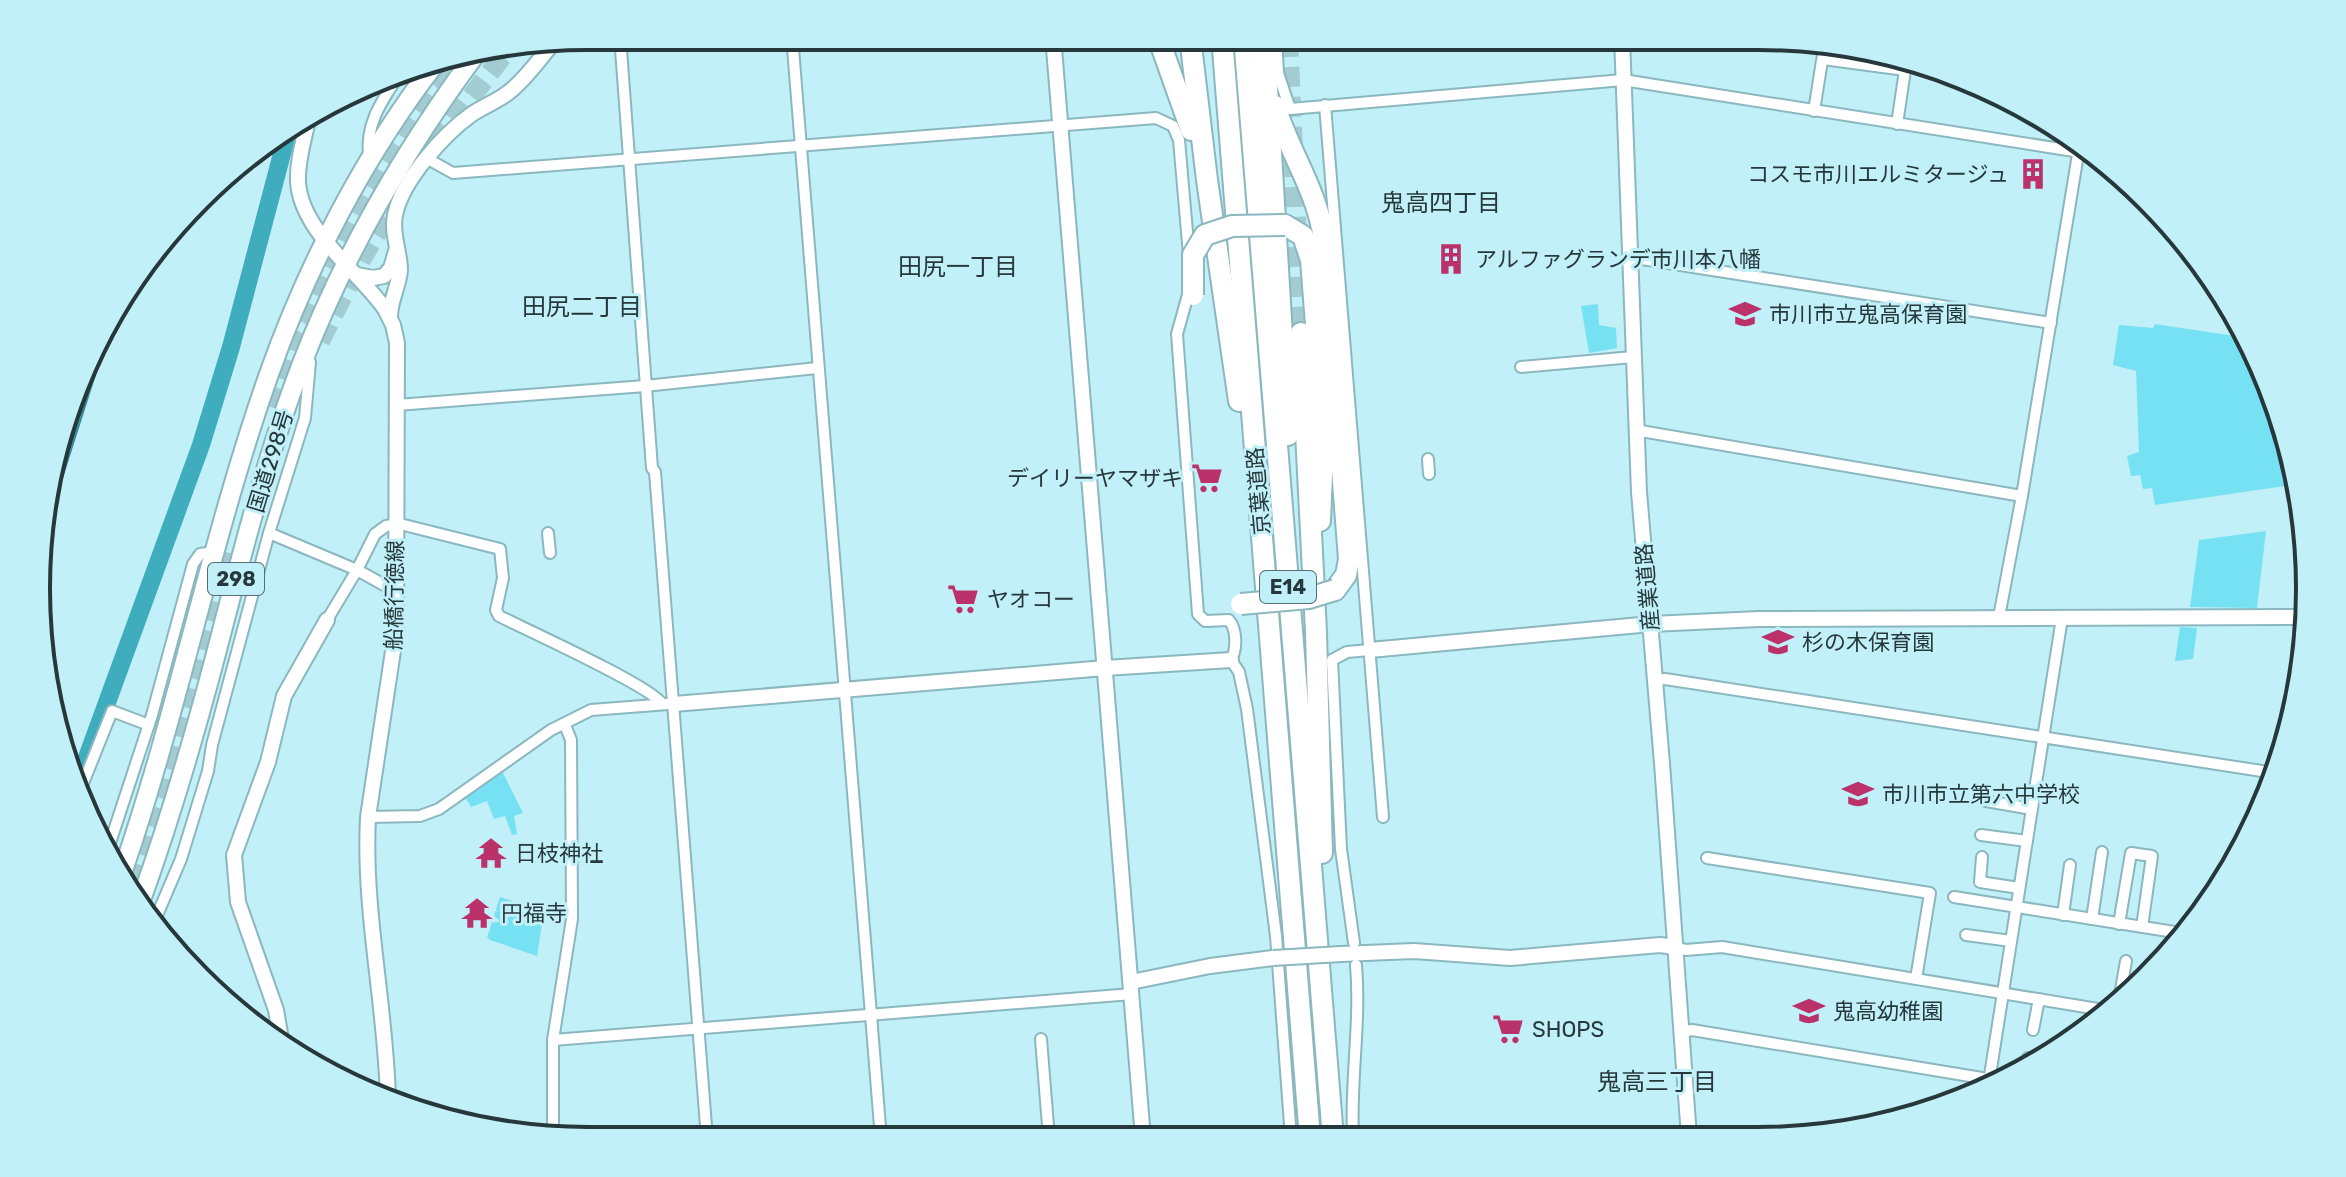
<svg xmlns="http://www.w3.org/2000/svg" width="2346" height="1177" viewBox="0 0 2346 1177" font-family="Rubik,'Noto Sans JP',sans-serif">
	<rect width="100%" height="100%" fill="#c2f0f8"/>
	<g fill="#76e1f3">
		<polygon points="1598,304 1599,325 1616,328 1617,348 1589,353 1581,306"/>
		<polygon points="2155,324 2248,338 2281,410 2298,484 2155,505 2152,488 2143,489 2140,475 2131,476 2127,456 2139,452 2136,371 2113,365 2119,325 2153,328"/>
		<polygon points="2266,531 2257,608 2190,607 2199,540"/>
		<polygon points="2180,627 2197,628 2193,659 2175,661"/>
		<polygon points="502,771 523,813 514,816 517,834 512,835 505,816 494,819 487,801 471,807 465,797"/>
		<polygon points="500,897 525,905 522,918 542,924 537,956 490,940 487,937"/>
	</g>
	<polygon fill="#40adbe" stroke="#388a97" stroke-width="2" points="119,300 53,506 45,523 47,480 78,377"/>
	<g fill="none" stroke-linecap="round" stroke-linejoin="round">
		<polyline stroke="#40adbe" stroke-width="18" points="78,782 201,445 231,347 288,131"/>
		<g stroke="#a3cbd2" stroke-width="20" stroke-dasharray="20 10" stroke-linecap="butt">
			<polyline points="1288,37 1301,333"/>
			<polyline points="435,144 508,49"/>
			<polyline points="320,341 362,258 403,190"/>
			<path d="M277 409C318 282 382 163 463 57"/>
			<polyline points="176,767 233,554"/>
			<polyline points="128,882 171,749"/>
		</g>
		<defs>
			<g id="minor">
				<polyline points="620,36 652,468 655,472 707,1139"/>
				<polyline points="792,36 881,1139"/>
				<polyline points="1276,37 1278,73 1290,109 1623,80 2099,155"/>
				<polyline points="1823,59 1905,70"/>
				<polyline points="1325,105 1383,817"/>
				<polyline points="1814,111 1825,42"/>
				<polyline points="1897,124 1907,57"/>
				<path d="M369 156C365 122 384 98 402 70"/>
				<polyline points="426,158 453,173 1156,118 1173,126 1179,140 1189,255"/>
				<polyline points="1629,257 2051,323"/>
				<path d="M1189 291 1177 334 1198 614 1205 621 1229 620C1237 630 1237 649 1231 660L1239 672 1247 709 1276 936 1291 1138"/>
				<polyline points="1521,367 1633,357"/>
				<polyline points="397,405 645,386 817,368"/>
				<polyline points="1635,430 2022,496"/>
				<polyline points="1428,459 1429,474"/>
				<polyline points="269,533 357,570 395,591"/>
				<polyline points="548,533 550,553"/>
				<polyline points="1999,617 2022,496 2080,142"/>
				<path d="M327 620 357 570 375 534 386 526 400 524 500 549 503 578 496 610 499 616C525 629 653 687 662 704"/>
				<polyline points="1655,680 1665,679 2275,773"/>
				<polyline points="80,791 112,711 149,725"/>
				<polyline points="1986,801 2032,809"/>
				<polyline points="368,817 420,816 439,809 551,730 591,710 668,704"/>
				<polyline points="1981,835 2027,841"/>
				<polyline points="107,852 152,715 193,564 200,554 214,552"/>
				<polyline points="1982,857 1980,882 2019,888"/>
				<polyline points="1707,858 1930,893 1916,979"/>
				<polyline points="1954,897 2187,934"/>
				<polyline points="2063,915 2070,865"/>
				<polyline points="2092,919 2102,852"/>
				<polyline points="155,920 181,859 208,771 212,745 269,533 305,418 310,362"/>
				<polyline points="2119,924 2131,853 2152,856 2142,927"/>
				<polyline points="1966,935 2011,941"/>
				<polyline points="1354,943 1341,849 1332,660 1347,652 1370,650"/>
				<polyline points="1675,947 1686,950 1722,947 2110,1011"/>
				<polyline points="2119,1001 2126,961"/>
				<polyline points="2033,1030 2039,999"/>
				<polyline points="1681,1032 1692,1030 2000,1081"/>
				<polyline points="1041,1039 1049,1138"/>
				<polyline points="553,1040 1132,994"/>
				<polyline points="2027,1065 2028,1058"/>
				<polyline points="1988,1088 2062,618"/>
				<path d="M1353 1138C1350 1080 1361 1023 1356 965"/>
				<polyline points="553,1140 553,1040 572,919 571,740 565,725"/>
			</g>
			<g id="tertiary">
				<polyline points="1053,36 1143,1138"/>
				<polyline points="357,275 373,278 384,276 391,268 396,251"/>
				<path d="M390 317C390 300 399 286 400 270 400 252 391 233 395 215 402 180 444 134 472 114 484 106 498 101 509 92 526 79 540 58 554 42"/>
				<polyline points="1370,650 1651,624 1759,619 2309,617"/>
				<polyline points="674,704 1105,668 1231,660"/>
				<polyline points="1341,954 1414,951 1510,958 1660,945 1675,947"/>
				<polyline points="1131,982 1210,966 1273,958"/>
				<polyline points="281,1039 276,1010 238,902 234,855 268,762 284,696 327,620"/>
			</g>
			<g id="secondary">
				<polyline points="1622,37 1639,492 1662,763 1689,1137"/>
				<path d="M308 120C304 140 297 161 298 182 301 231 358 271 385 309L393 325 397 343 396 631 368 817C363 912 386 1005 388 1100"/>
			</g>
			<g id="trunk">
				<path d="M122 873C179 709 211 538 269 374 308 264 365 154 437 61"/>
				<path d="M141 900C167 828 189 754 209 680 237 575 262 468 301 366 344 254 404 151 475 55"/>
			</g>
			<g id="motorway">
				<polyline points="1158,37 1191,130"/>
				<polyline points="1190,37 1207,180 1239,401"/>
				<polyline points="1222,37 1310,1138"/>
				<polyline points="1244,37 1333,1138"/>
				<polyline points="1264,37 1288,435"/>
				<path d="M1275 106C1289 152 1317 190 1324 239L1349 559 1346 575 1335 590"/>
				<polyline points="1285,225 1303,236 1311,260 1324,428 1320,521"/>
				<polyline points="1301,333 1316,632 1322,853"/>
			</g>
		</defs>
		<use href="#minor" stroke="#8bb7bf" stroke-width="14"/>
		<use href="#tertiary" stroke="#8bb7bf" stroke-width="18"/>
		<use href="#secondary" stroke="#8bb7bf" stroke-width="18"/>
		<use href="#trunk" stroke="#8bb7bf" stroke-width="22"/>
		<use href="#motorway" stroke="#8bb7bf" stroke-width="24"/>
		<use href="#minor" stroke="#fff" stroke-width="10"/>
		<use href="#tertiary" stroke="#fff" stroke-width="14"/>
		<use href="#secondary" stroke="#fff" stroke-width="14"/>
		<use href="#trunk" stroke="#fff" stroke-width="18"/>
		<use href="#motorway" stroke="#fff" stroke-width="20"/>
		<defs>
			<polyline id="tertiary-bridge" points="1273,958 1341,954"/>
			<g id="motorway-bridge">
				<polyline points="1193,295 1193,255 1205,235 1232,226 1285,225"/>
				<polyline points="1241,604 1309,598 1335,590"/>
			</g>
		</defs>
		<use href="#tertiary-bridge" stroke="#8bb7bf" stroke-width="18" stroke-linecap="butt"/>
		<use href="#motorway-bridge" stroke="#8bb7bf" stroke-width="24" stroke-linecap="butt"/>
		<use href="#tertiary-bridge" stroke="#fff" stroke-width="14"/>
		<use href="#motorway-bridge" stroke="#fff" stroke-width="20"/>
	</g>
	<defs>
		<symbol id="building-bare" viewBox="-9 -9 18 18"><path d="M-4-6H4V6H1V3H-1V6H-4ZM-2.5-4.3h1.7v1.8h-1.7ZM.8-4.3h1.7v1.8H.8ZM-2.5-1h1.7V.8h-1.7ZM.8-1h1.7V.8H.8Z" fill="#bb316a" stroke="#c2f0f8" stroke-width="2.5" paint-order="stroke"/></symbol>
		<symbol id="school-bare" viewBox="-9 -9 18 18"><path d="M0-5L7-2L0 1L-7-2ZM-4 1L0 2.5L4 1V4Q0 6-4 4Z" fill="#bb316a" stroke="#c2f0f8" stroke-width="2.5" paint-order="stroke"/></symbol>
		<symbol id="supermarket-bare" viewBox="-9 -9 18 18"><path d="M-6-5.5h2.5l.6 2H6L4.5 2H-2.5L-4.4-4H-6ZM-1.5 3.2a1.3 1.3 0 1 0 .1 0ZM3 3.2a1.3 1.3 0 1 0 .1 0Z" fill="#bb316a" stroke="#c2f0f8" stroke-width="2.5" paint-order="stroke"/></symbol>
		<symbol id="temple-bare" viewBox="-9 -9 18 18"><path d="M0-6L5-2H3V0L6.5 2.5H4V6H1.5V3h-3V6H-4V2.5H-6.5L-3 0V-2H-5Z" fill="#bb316a" stroke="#c2f0f8" stroke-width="2.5" paint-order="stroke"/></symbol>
	</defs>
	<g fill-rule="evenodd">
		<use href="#building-bare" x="2011" y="152" width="44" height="44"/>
		<use href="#building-bare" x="1429" y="237" width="44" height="44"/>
		<use href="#school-bare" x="1723" y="292" width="44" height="44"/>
		<use href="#supermarket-bare" x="1185" y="456" width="44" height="44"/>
		<use href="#supermarket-bare" x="941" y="577" width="44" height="44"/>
		<use href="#school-bare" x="1756" y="620" width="44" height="44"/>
		<use href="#school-bare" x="1836" y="772" width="44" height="44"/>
		<use href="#temple-bare" x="469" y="831" width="44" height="44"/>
		<use href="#temple-bare" x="455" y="891" width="44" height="44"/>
		<use href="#school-bare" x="1787" y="989" width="44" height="44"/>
		<use href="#supermarket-bare" x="1486" y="1007" width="44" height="44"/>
	</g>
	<g text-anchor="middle" stroke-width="6" stroke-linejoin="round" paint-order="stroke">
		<g fill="#c2f0f8" stroke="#556f74" stroke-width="2">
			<rect x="208" y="563" width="56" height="32" rx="6"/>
			<rect x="1260" y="571" width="56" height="32" rx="6"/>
		</g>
		<g font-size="20" font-weight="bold" fill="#26383c">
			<text x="236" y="586">298</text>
			<text x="1288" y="594">E14</text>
		</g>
		<g font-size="22" fill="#26383c" stroke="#c2f0f8" text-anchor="start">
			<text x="2009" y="182" text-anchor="end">コスモ市川エルミタージュ</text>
			<text x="1475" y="267">アルファグランデ市川本八幡</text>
			<text x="1769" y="322">市川市立鬼高保育園</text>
			<text x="1183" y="486" text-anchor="end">デイリーヤマザキ</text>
			<text x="987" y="607">ヤオコー</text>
			<text x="1802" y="650">杉の木保育園</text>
			<text x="1882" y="802">市川市立第六中学校</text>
			<text x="515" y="861">日枝神社</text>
			<text x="501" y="921">円福寺</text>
			<text x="1833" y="1019">鬼高幼稚園</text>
			<text x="1532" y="1037">SHOPS</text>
		</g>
		<g font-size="22" fill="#26383c" stroke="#c2f0f8">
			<text transform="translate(270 461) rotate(-73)" y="8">国道298号</text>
			<text transform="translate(1258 491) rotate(-95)" y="8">京葉道路</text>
			<text transform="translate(1647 587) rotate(-95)" y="8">産業道路</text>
			<text transform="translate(394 595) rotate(-89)" y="8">船橋行徳線</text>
		</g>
		<g font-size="24" fill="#26383c" stroke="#c2f0f8">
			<text x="1441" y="211">鬼高四丁目</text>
			<text x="958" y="275">田尻一丁目</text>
			<text x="582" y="315">田尻二丁目</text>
			<text x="1657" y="1090">鬼高三丁目</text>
		</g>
	</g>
	<path d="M0 0H2346V1177H0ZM588 50H1758A538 538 0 0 1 2296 588V589A538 538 0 0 1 1758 1127H588A538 538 0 0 1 50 589V588A538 538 0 0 1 588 50Z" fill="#c2f0f8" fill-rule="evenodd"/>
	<path fill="none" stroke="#26383c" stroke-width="4" d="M588 50H1758A538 538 0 0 1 2296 588V589A538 538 0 0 1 1758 1127H588A538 538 0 0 1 50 589V588A538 538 0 0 1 588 50Z"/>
</svg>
